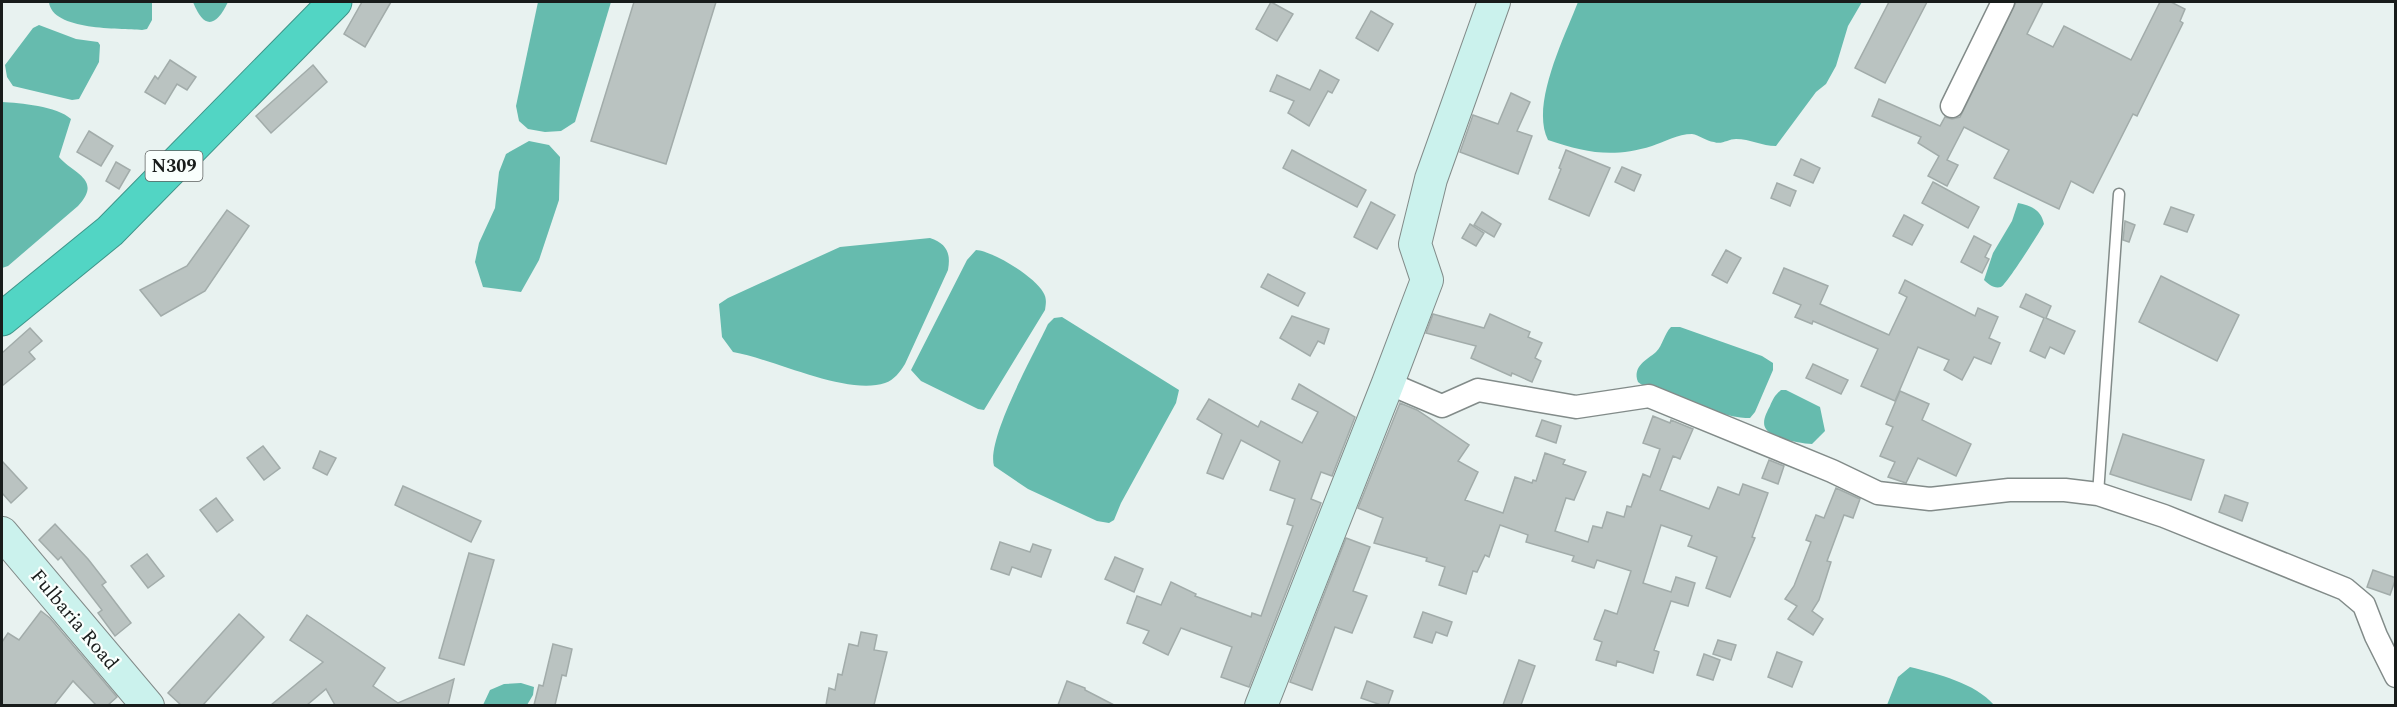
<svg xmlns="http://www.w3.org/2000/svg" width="2397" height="707" viewBox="0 0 2397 707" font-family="Spectral,serif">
	<rect width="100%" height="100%" fill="#e8f2f0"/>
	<g fill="#66bbae">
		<path d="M49 2H152V20L147 29 142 30C120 28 52 31 49 2Z"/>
		<path d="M193 2H228C216 27 204 30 193 2Z"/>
		<polygon points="538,2 611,2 575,122 561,131 545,132 528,129 519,121 516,106"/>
		<path d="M1578 2H1862L1848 26 1836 66 1826 84 1816 92 1776 146C1762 146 1750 139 1736 139 1728 139 1722 145 1714 142 1706 141 1699 135 1692 134 1678 134 1664 142 1652 146 1613 158 1586 153 1548 140 1530 105 1565 36 1578 2Z"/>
		<polygon points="39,25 76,39 98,42 100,45 99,62 79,99 72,100 13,86 7,77 5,65 33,28"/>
		<path d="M2 102C20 103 57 106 71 119L59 157C73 174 103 179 78 206L8 266 2 268Z"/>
		<polygon points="529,141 549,145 560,157 559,200 539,260 521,292 483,287 475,262 479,243 495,208 499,172 506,154"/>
		<path d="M2018 203C2032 206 2041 210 2044 224 2039 233 2006 285 2001 287 1994 289 1988 284 1984 280L1993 253 2012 221Z"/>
		<path d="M930 238C947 244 951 253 948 270L905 364C900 372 894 380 885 383 847 396 774 359 733 352L722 337 719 304 728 298 840 247Z"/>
		<path d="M976 250C993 251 1035 277 1043 292 1047 298 1046 303 1045 310L984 410 978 409 921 381 911 370 967 260Z"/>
		<path d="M1062 317 1179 390 1176 403 1121 503 1114 520 1109 523 1097 521 1028 489 994 466C986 439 1035 352 1048 324L1054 318Z"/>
		<path d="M1671 327H1680L1762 356 1773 363V370L1755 412 1750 418C1732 420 1651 393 1638 382 1632 366 1647 360 1656 352 1663 345 1664 334 1671 327Z"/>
		<path d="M1781 390H1786L1820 407 1825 431 1812 444C1801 444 1772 438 1766 429 1761 422 1767 412 1770 406 1773 399 1775 395 1781 390Z"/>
		<path d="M1910 667C1938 674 1975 683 1994 705H1887L1898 677Z"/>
		<polygon points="521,683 534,687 533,695 527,705 483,705 490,690 504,684"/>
	</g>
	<g fill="#bac3c1" stroke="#a2acaa" stroke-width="1.5">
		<polygon points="362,2 391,2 365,47 344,34"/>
		<polygon points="634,2 716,2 666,164 591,141"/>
		<polygon points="1271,2 1293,14 1277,41 1256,29"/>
		<polygon points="1889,2 1927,2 1885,83 1855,68"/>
		<polygon points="2016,2 2043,2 2027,34 2053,47 2064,26 2131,60 2160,2 2171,2 2185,9 2180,21 2183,23 2137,116 2133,114 2093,193 2071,181 2059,209 1994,178 2009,150 1964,127 1947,160 1958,165 1947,186 1928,176 1939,156 1918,143 1921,137 1872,116 1879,99 1940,126 1945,117 1952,119 1960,117"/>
		<polygon points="1371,11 1393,24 1378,51 1356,38"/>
		<polygon points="170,60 196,77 187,90 177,84 165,104 145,92 155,76 158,79"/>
		<polygon points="313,65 327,82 271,133 256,116"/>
		<polygon points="1320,70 1339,80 1332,93 1328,91 1309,126 1288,113 1294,101 1270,91 1277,75 1310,90"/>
		<polygon points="1511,93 1530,102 1517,131 1532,136 1518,174 1460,152 1473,115 1498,124"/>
		<polygon points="89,131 113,146 101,166 77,152"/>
		<polygon points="1292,150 1366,190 1357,207 1283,168"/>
		<polygon points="1566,150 1610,168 1589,216 1549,199 1561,169 1559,168"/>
		<polygon points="1801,159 1820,168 1813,183 1794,175"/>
		<polygon points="116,162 130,170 119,189 106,181"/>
		<polygon points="1622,167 1641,175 1634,191 1615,182"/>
		<polygon points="1933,182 1979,207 1968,228 1922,203"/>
		<polygon points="1777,183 1796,191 1790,206 1771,198"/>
		<polygon points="1371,202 1395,215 1377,249 1354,237"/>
		<polygon points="2171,207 2194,215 2187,232 2164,224"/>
		<polygon points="227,210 249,226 205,291 161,316 140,290 187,266"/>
		<polygon points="1482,212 1501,224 1494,237 1474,225"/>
		<polygon points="1904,215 1923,225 1912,245 1893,236"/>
		<polygon points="2125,221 2135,225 2129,242 2123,240"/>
		<polygon points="1470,224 1484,233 1476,246 1462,238"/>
		<polygon points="1974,236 1991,245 1985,257 1989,259 1982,273 1961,262"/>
		<polygon points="1726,250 1741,258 1727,283 1712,275"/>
		<polygon points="1784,268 1828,286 1820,304 1889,335 1907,297 1899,293 1905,280 1975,316 1978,308 1998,317 1989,338 2000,343 1991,364 1974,357 1962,380 1944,370 1949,360 1918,347 1895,401 1861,386 1878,349 1813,321 1812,324 1795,317 1801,305 1773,293"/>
		<polygon points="1268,274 1305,293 1298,306 1261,287"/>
		<polygon points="2161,276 2239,315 2217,361 2139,322"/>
		<polygon points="2026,294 2051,306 2046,318 2075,331 2064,354 2050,347 2045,358 2030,351 2044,318 2020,307"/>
		<polygon points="1433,314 1484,328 1490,314 1530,332 1528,337 1542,343 1535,358 1541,361 1532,382 1512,373 1511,376 1471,358 1476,346 1426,333"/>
		<polygon points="1292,316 1329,329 1324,344 1318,341 1310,356 1280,338"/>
		<polygon points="30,328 42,341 29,352 35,359 2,386 2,353"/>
		<polygon points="1813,364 1848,380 1841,394 1806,378"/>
		<polygon points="1299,384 1355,417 1332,476 1321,472 1311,499 1321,503 1249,687 1221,677 1232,647 1181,628 1168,655 1143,643 1149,631 1127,623 1137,596 1161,605 1171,582 1196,594 1195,596 1251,617 1252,613 1261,616 1293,526 1287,524 1295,499 1270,490 1280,461 1241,440 1223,479 1207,473 1222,434 1197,419 1209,399 1258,427 1261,421 1302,443 1318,412 1292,399"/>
		<polygon points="1900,391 1929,404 1922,420 1971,444 1956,476 1918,458 1906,483 1888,477 1895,462 1880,456 1893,427 1886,424"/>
		<polygon points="1400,403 1417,410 1469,445 1458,461 1478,472 1465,500 1503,513 1515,477 1532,483 1533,480 1536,481 1545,453 1565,460 1563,464 1586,472 1574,500 1566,498 1555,531 1588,542 1593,526 1602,528 1607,512 1624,517 1627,506 1631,507 1643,474 1650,477 1660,449 1643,443 1653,416 1670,423 1671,420 1693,429 1680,459 1673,456 1660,490 1709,509 1718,487 1739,495 1743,484 1768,493 1752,537 1755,538 1730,597 1706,588 1717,557 1688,546 1692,536 1661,525 1643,583 1671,592 1676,577 1695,583 1688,606 1671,601 1654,650 1659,652 1653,673 1617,661 1616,666 1596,660 1602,642 1594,639 1605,610 1617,614 1631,571 1597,560 1594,568 1572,561 1574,556 1526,542 1528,535 1500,525 1489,557 1485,555 1477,572 1473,571 1466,594 1439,585 1445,567 1426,561 1427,558 1374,543 1383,518 1358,508"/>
		<polygon points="1542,420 1561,426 1556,443 1536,436"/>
		<polygon points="2123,434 2204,460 2191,500 2110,474"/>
		<polygon points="263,446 280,468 264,480 247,458"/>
		<polygon points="320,451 336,458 327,475 313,468"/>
		<polygon points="1769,460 1784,466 1778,484 1762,478"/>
		<polygon points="2,461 27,488 11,503 2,493"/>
		<polygon points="403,486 481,521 471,542 395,505"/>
		<polygon points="1836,488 1860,499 1853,518 1844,515 1827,561 1831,562 1819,600 1812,611 1823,619 1813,635 1788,619 1797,606 1785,599 1794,586 1811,542 1806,540 1816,515 1824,518"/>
		<polygon points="2225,495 2248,503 2242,521 2219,512"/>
		<polygon points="216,498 233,520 217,532 200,510"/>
		<polygon points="55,524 88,559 106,582 102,585 131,623 115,636 98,613 102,610 61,557 58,560 39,540"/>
		<polygon points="1346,538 1370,547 1353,591 1367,596 1352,633 1335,627 1312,690 1290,682"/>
		<polygon points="1000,542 1030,552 1033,544 1051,550 1041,577 1012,567 1009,575 991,569"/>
		<polygon points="469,553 494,560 464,665 439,658"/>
		<polygon points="147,554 164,576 148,588 131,566"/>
		<polygon points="1115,557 1143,569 1134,592 1105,579"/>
		<polygon points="2373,570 2396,578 2390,595 2367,587"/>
		<polygon points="41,611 50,618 117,697 108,705 96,705 73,681 54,705 2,705 2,642 8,633 19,640"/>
		<polygon points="1423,612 1452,622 1447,636 1436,632 1432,643 1414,637"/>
		<polygon points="239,614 264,637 203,705 181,705 168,693"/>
		<polygon points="307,615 385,668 373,686 398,703 454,679 448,705 335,705 326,689 307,705 271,705 323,662 290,640"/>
		<polygon points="861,632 877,635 874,650 887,652 874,705 826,705 829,688 835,690 838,674 842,675 849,644 858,646"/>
		<polygon points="1718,640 1736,645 1731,660 1713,654"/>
		<polygon points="553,644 572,649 566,676 562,675 555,705 534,705 539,685 543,686"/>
		<polygon points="1777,652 1802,662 1792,687 1768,677"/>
		<polygon points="1704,654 1720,660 1713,680 1697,675"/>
		<polygon points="1519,660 1535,666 1521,705 1503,705"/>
		<polygon points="1067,681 1085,688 1085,690 1114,705 1058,705"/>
		<polygon points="1367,681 1393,691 1388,705 1381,705 1361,698"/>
	</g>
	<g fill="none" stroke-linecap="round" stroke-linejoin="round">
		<defs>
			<polyline id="lane" points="2098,494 2119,194"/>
			<g id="street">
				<polyline points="1952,106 2003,2"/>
				<polyline points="1388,383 1442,406 1478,390 1576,407 1649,396 1832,471 1878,493 1930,499 2009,490 2065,490 2098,494 2164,516 2345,589 2364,605 2376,636 2396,676"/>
			</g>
			<g id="secondary">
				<polyline points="2,533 148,706"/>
				<polyline points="1261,706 1388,383 1427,280 1415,244 1431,179 1494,2"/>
			</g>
			<polyline id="highway" points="2,319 110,231 335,2"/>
		</defs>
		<use href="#lane" stroke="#828b89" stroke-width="13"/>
		<use href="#street" stroke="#828b89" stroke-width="25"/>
		<use href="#secondary" stroke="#828b89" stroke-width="34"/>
		<use href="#highway" stroke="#3e9489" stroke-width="35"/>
		<use href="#lane" stroke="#fff" stroke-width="10"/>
		<use href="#street" stroke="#fff" stroke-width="22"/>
		<use href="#secondary" stroke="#cbf2ed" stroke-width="32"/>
		<use href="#highway" stroke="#52d5c4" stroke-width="33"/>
	</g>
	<g text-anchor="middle" stroke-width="4.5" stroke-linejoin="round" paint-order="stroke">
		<rect fill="#f9fffd" stroke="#5c605f" stroke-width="1.5" x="145.5" y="151" width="57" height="30" rx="4.5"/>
		<g font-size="18" font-weight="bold" fill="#181c1b">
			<text x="174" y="172">N309</text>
		</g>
		<g font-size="20" fill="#181c1b" stroke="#f9fffd">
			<text transform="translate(75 619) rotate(50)" y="7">Fulbaria Road</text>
		</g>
	</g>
	<rect width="2397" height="707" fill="none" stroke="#181c1b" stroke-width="6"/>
</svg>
